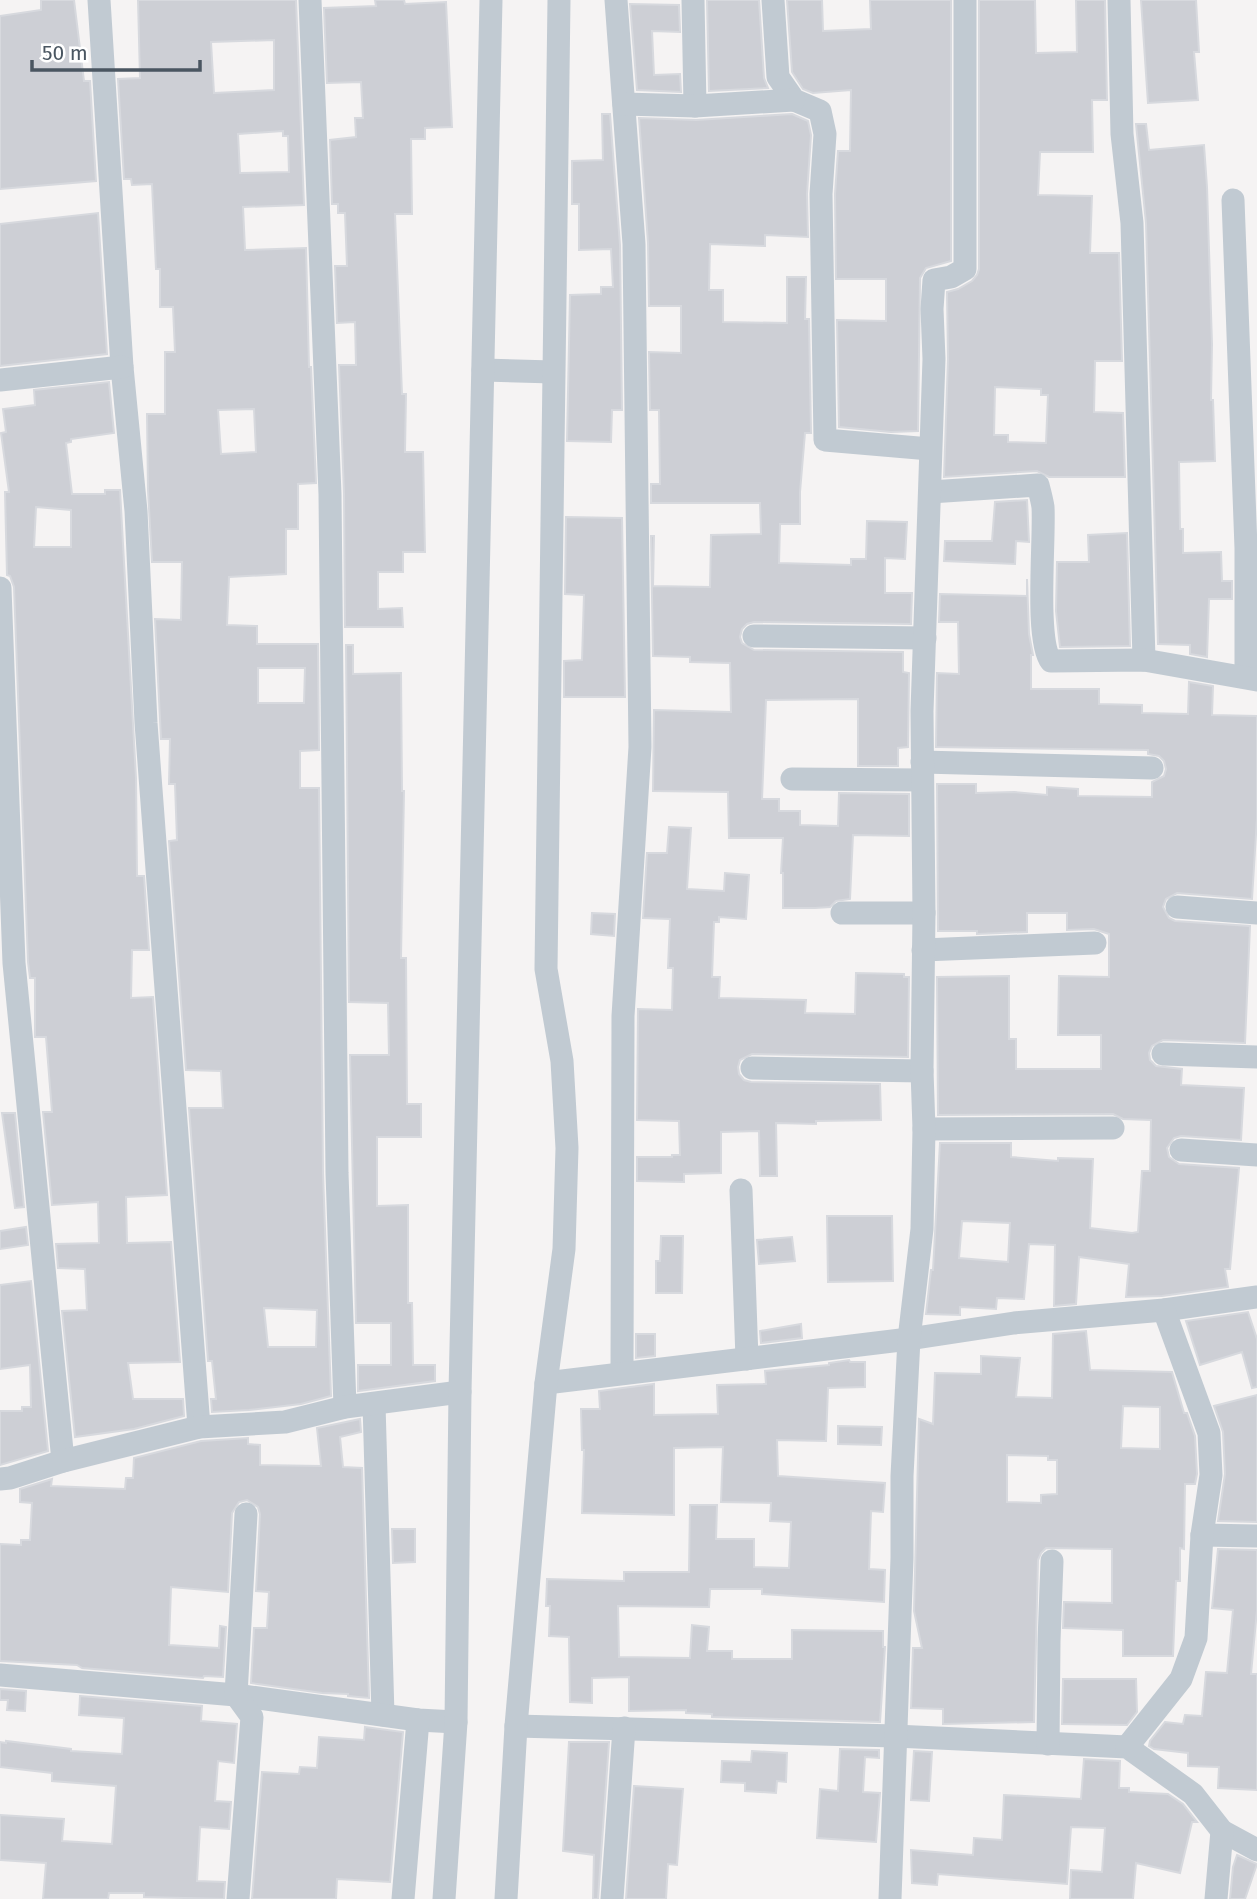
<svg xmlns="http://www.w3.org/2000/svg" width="1257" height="1899" viewBox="0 0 1257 1899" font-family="'Fira Sans',sans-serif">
	<rect width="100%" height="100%" fill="#f5f3f3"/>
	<g fill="#cdcfd5" stroke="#d7d9de" stroke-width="2" fill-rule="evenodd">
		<polygon points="41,0 74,0 84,81 90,81 96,181 0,189 0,16 41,10"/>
		<path d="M138 0H296L304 205 243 207 245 250 306 248 309 367H311L316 483 298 484V529H286V574L229 577 227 625 257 626V644H318L319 750 300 751V788H319L323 1173 331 1396 301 1404 249 1410 212 1412 211 1399H216L212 1361H208L189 1108H223L221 1071 186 1070 169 841 177 840 175 784H169L170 739H161L155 619 181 620 182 562H152L148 490 147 414H165V352H175L173 307H160V269H156L152 184 132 185 131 179H124L118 79 140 78ZM274 40V90L214 93 211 42ZM283 131V136H288L289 172 240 173 238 134ZM254 409 256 452 221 454 218 410ZM258 668H305L304 703H258ZM264 1308 317 1310 316 1347H268Z"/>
		<polygon points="375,0 404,0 405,4 446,2 452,127 425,128 425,139 411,139 412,214 395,214 402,394 406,394 405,452 423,452 425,552 403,552 403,572 378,572 378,609 402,608 403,627 345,627 344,493 339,365 356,365 355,322 337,323 335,266 347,266 345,213 338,213 338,204 332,204 330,140 356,137 355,118 363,118 361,82 327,83 324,8 376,6"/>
		<polygon points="707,0 759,0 764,78 768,88 709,91"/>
		<polygon points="787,0 822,0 823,31 871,29 870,0 951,0 951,261 926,268 920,278 918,431 891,432 839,427 837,320 886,321 886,279 836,279 835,194 838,151 850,151 851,90 813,93 803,89 792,72"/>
		<path d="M979 0H1035L1036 53 1077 52 1076 0H1105L1107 100H1092L1093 152H1040L1038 195 1092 196 1090 253H1119L1122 361H1095L1094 412 1123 413 1125 477H1049L1037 471 944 477 948 359 947 292 958 289 972 281 977 275 979 269ZM995 387 1041 389V395H1048L1046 443 1008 442V435H994Z"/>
		<polygon points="1141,0 1196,0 1199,52 1194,52 1198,100 1148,103"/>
		<polygon points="630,4 679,5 680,32 652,31 654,75 680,74 681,92 637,90"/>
		<polygon points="602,114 610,114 620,245 622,410 612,410 611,442 567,441 570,295 601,294 601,287 613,287 611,249 579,250 579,204 572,204 572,161 603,160"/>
		<polygon points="792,114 808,121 811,135 807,194 808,237 765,235 765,246 710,244 709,290 723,290 723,322 787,323 787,277 806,277 805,319 809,319 811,433 805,433 800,492 800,524 780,524 779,563 851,565 851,559 866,559 867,521 907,522 905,559 885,558 885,593 912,593 911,624 754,622 747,624 742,629 740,637 742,643 754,650 903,652 903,672 909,673 908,747 898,748 898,766 858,766 858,699 766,700 762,799 779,799 779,811 800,811 800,825 838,826 839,793 909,794 909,836 853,835 850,899 836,901 830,907 815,908 783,908 783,873 781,873 783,838 729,838 728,792 653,791 654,710 731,712 730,663 690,662 690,657 653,656 651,536 654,536 653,586 710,587 711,535 761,534 760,503 651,503 651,484 660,484 659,410 650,410 649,352 681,353 681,306 649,306 648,243 639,118 696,120"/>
		<polygon points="1136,124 1146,124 1149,150 1204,145 1207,187 1212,344 1211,400 1213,400 1215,461 1179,462 1180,529 1183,529 1183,553 1221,552 1222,581 1232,581 1232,599 1209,599 1207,657 1190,654 1190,645 1158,644 1146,223"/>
		<polygon points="98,213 107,354 0,366 0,224"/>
		<path d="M109 382 114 433 71 439V442L66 443 72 494H105V490H120L136 778 137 876H144L149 950H132L131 998 153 997 167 1195 126 1197 127 1243 171 1242 180 1362 128 1363 133 1399H183L184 1416 134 1429 75 1437 62 1311 87 1310 85 1269 58 1268 56 1244 99 1243 98 1202 52 1205 43 1112H52L46 1037H35V978H30L28 962 14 587 10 576 7 575 5 492H9L1 433 6 432 3 409 35 405 34 390ZM36 507 71 510V547H34Z"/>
		<polygon points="1027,500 1029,542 1016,541 1015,564 944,561 945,541 992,541 995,502"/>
		<polygon points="566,517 622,518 625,697 564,697 564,661 582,660 584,595 565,594"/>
		<polygon points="1127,533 1130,646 1060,647 1056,611 1057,562 1089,562 1088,535"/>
		<path d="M1027 579 1029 634 1033 655H1031V689H1099V704L1142 705V713L1188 714 1189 682 1213 686 1212 715 1257 716V818L1252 899 1177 893 1166 899 1163 907 1169 918 1175 921 1250 926 1245 1043 1163 1040 1152 1046 1149 1053 1150 1060 1156 1066 1182 1069 1181 1085 1244 1088 1241 1140 1181 1136 1174 1138 1167 1148 1169 1157 1179 1164 1239 1168 1230 1269H1225L1228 1287 1162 1296 1126 1297 1129 1264 1079 1257 1076 1304 1054 1306 1055 1245 1029 1244 1024 1299 997 1298 996 1309 960 1307V1315L926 1314 931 1270H933L940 1143H1011V1157L1058 1161V1158L1093 1159 1090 1228 1132 1233 1138 1232 1142 1171H1150L1151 1120 1123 1119 1113 1114 938 1115 937 977 1009 976V1039H1016V1069H1101V1035H1058L1059 976 1109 977V934L1094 929 1067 930V913H1027V932L977 934V931H938L937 784H976V793L1014 792 1047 795V787L1078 789V796L1152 797V782L1164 776 1166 769 1164 761 1159 756 1148 754V750L936 747 937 673 959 674 958 622H939L940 594 1027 596ZM962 1221 1010 1223 1008 1262 959 1258Z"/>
		<polygon points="346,645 353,645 353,674 401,673 402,791 404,791 401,958 406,958 407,1104 421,1104 421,1137 377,1137 377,1206 408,1205 408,1303 412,1303 413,1365 435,1365 435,1381 358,1391 358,1365 391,1365 391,1323 356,1323 350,1055 389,1055 388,1003 349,1002"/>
		<polygon points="669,827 691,828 687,889 724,891 725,873 749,875 746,919 719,917 719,922 714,922 712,977 720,977 719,998 806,1000 805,1013 855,1014 856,973 904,974 904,977 909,977 908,1057 752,1054 740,1060 738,1067 739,1074 744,1080 751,1082 880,1084 881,1120 816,1121 816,1124 776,1123 777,1176 760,1176 759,1131 721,1132 721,1173 684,1174 684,1182 637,1181 637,1157 672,1157 672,1155 680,1155 679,1121 637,1120 638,1009 672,1010 673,968 668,968 670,919 643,918 647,853 667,853"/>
		<polygon points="592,913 615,914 614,936 591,934"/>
		<polygon points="2,1113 15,1113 24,1207 15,1208"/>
		<polygon points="827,1216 892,1216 893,1281 828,1282"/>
		<polygon points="26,1227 28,1245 0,1249 0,1231"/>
		<polygon points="661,1236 683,1236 682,1293 656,1293 656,1261 660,1261"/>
		<polygon points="792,1237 795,1261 759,1264 757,1240"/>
		<polygon points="31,1281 48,1451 0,1465 0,1411 22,1411 22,1407 31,1407 30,1365 0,1369 0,1285"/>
		<polygon points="1248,1312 1257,1339 1257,1387 1252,1388 1242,1352 1200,1365 1186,1321"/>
		<polygon points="801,1324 802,1338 761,1343 760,1331"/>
		<path d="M1086 1331 1090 1370 1172 1372 1184 1413H1187L1195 1436 1197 1474 1195 1484H1185L1184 1549 1180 1548V1581H1176L1173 1656H1123V1630L1063 1628 1064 1602 1112 1603V1549L1046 1548 1041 1553 1038 1560 1034 1722 943 1724V1709L911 1708 913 1648H922L914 1611 919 1419 933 1424 935 1373 981 1374V1356L1020 1358 1016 1397 1052 1398 1053 1334ZM1123 1406 1160 1407V1449L1121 1448ZM1007 1455 1048 1456V1460H1057V1494L1041 1495V1503L1007 1502Z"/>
		<polygon points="636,1334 655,1334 655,1356 636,1358"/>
		<polygon points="849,1360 850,1362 865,1362 865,1387 828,1388 826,1441 777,1440 778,1476 885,1483 883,1512 871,1511 869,1569 885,1570 884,1602 762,1594 762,1589 710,1589 709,1607 618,1606 619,1657 690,1658 692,1625 709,1627 707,1651 732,1651 732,1659 792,1659 792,1630 883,1631 883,1647 885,1647 880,1722 712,1717 712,1714 686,1713 686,1710 629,1711 629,1677 592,1678 592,1703 570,1702 569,1637 549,1636 550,1606 546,1606 547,1579 624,1581 624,1572 689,1572 690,1505 717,1505 716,1539 754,1539 754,1567 789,1568 791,1522 770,1521 771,1503 721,1502 723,1447 674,1448 674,1515 582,1513 584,1450 582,1450 581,1409 600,1409 599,1391 654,1384 654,1415 718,1414 717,1385 766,1384 765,1371 829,1365 829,1363"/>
		<polygon points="1257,1395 1257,1522 1218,1521 1225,1474 1223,1432 1214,1406"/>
		<polygon points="360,1419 361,1432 340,1437 343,1467 362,1468 369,1698 348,1696 348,1694 322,1693 251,1683 254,1628 267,1628 269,1592 256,1591 260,1514 258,1507 247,1500 239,1502 232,1513 228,1592 171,1587 169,1645 219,1648 220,1626 226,1627 223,1677 204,1676 203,1678 82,1668 77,1665 0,1661 0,1544 21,1545 21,1540 30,1540 32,1503 20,1502 20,1489 52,1479 51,1486 125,1489 126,1478 133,1478 134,1458 201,1441 248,1438 248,1444 260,1445 260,1465 321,1466 317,1428"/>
		<polygon points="838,1426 882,1427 881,1445 838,1444"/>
		<polygon points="392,1529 415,1529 415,1562 393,1563"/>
		<polygon points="1218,1549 1257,1550 1257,1610 1251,1674 1257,1674 1257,1790 1218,1788 1219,1767 1188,1766 1188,1753 1154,1749 1149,1746 1150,1741 1165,1722 1183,1724 1185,1715 1202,1716 1206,1672 1227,1673 1233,1610 1212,1608"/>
		<polygon points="1063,1679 1136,1679 1137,1712 1127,1725 1062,1724"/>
		<polygon points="0,1689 26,1691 25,1711 7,1710 8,1700 0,1700"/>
		<polygon points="80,1696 202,1706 201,1721 237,1724 234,1763 218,1761 215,1801 231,1802 229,1829 200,1827 197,1881 225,1882 224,1899 144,1897 144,1893 109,1893 108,1899 43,1899 46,1863 0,1860 0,1815 64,1819 62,1841 112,1844 116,1786 52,1781 52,1773 0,1767 0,1742 6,1743 6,1741 71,1749 71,1751 122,1754 124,1718 79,1715"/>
		<polygon points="365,1727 403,1732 390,1882 337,1879 336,1899 252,1899 262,1772 299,1774 300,1767 317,1768 319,1737 364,1740"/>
		<polygon points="569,1742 609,1742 598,1899 593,1899 594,1855 563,1851"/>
		<polygon points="840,1749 879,1750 879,1758 865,1757 863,1792 880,1793 876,1842 817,1838 820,1789 838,1791"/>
		<polygon points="752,1751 787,1753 786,1782 777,1781 776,1793 745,1791 745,1783 721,1782 722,1761 751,1762"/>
		<polygon points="914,1751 932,1752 929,1801 911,1800"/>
		<polygon points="1084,1759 1120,1761 1119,1788 1129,1788 1129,1792 1168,1794 1183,1804 1197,1822 1192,1822 1180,1873 1136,1863 1133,1899 1070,1899 1071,1870 1102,1872 1105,1828 1071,1827 1067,1884 938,1874 937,1885 912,1883 911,1850 973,1855 974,1838 1002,1840 1004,1795 1081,1799"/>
		<polygon points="634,1786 683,1789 677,1865 668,1864 666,1899 626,1899"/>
		<polygon points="1237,1855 1257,1864 1245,1899 1230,1899 1233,1867"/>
	</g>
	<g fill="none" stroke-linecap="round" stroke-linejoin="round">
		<g stroke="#c1cad2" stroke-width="23">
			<polyline points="99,0 122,367 136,511 146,723 199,1427"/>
			<polyline points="310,0 330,494 337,1173 345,1407"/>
			<polyline points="616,0 634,244 640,747 623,1016 622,1372"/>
			<polyline points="693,0 695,106"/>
			<polyline points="773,0 778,77 794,100 820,111 825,134 821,194 825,440 930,449"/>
			<polyline points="1119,0 1122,134 1132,223 1144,660"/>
			<polyline points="624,104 695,106 794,100"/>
			<polyline points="1233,200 1246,548 1246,677"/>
			<polyline points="483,370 553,372"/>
			<polyline points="0,380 122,367"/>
			<path d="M930 492 1038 485C1040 493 1042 500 1043 507 1045 538 1035 641 1051 661L1144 660 1257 680"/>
			<polyline points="0,588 14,963 63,1461"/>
			<polyline points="754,636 925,638"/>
			<polyline points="922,762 1152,768"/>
			<polyline points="792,779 922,780"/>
			<polyline points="1177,907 1257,913"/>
			<polyline points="842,913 924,913"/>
			<polyline points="923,950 1095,943"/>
			<polyline points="1163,1054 1257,1057"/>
			<polyline points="752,1068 922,1071"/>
			<polyline points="924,1129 1113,1128"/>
			<polyline points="1181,1150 1257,1155"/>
			<polyline points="741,1190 747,1359"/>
			<polyline points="546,1383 909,1339 1014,1323 1164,1310 1257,1297"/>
			<polyline points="374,1404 383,1715"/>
			<polyline points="0,1479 10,1478 63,1461 199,1427 285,1422 345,1407 460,1392"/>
			<polyline points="1202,1535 1257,1536"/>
			<polyline points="0,1675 236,1695 418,1720 456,1722"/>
			<polyline points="516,1726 895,1736 1127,1747 1193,1794 1222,1831 1257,1850"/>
			<polyline points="1048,1744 1049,1641 1052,1561"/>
			<polyline points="1127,1747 1181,1679 1196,1638 1202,1535 1211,1475 1209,1433 1164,1310"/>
			<polyline points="238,1899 252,1717 236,1695 246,1514"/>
			<polyline points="403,1899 418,1720"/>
			<polyline points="444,1899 456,1722 460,1392 491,0"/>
			<polyline points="506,1899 516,1726 546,1383 564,1249 567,1148 562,1061 546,969 559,0"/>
			<polyline points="612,1899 624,1728"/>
			<polyline points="890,1899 902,1558 902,1476 909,1339 922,1229 924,1129 922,1071 924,913 922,711 934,359 932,309 934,280 951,277 965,269 965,0"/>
			<polyline points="1216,1899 1222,1831"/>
		</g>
	</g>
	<path d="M32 60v10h168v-10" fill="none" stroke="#4a5661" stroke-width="3.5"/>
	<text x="42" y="60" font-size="21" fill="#4a5661" stroke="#ffffff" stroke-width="5" paint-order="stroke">50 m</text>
</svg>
